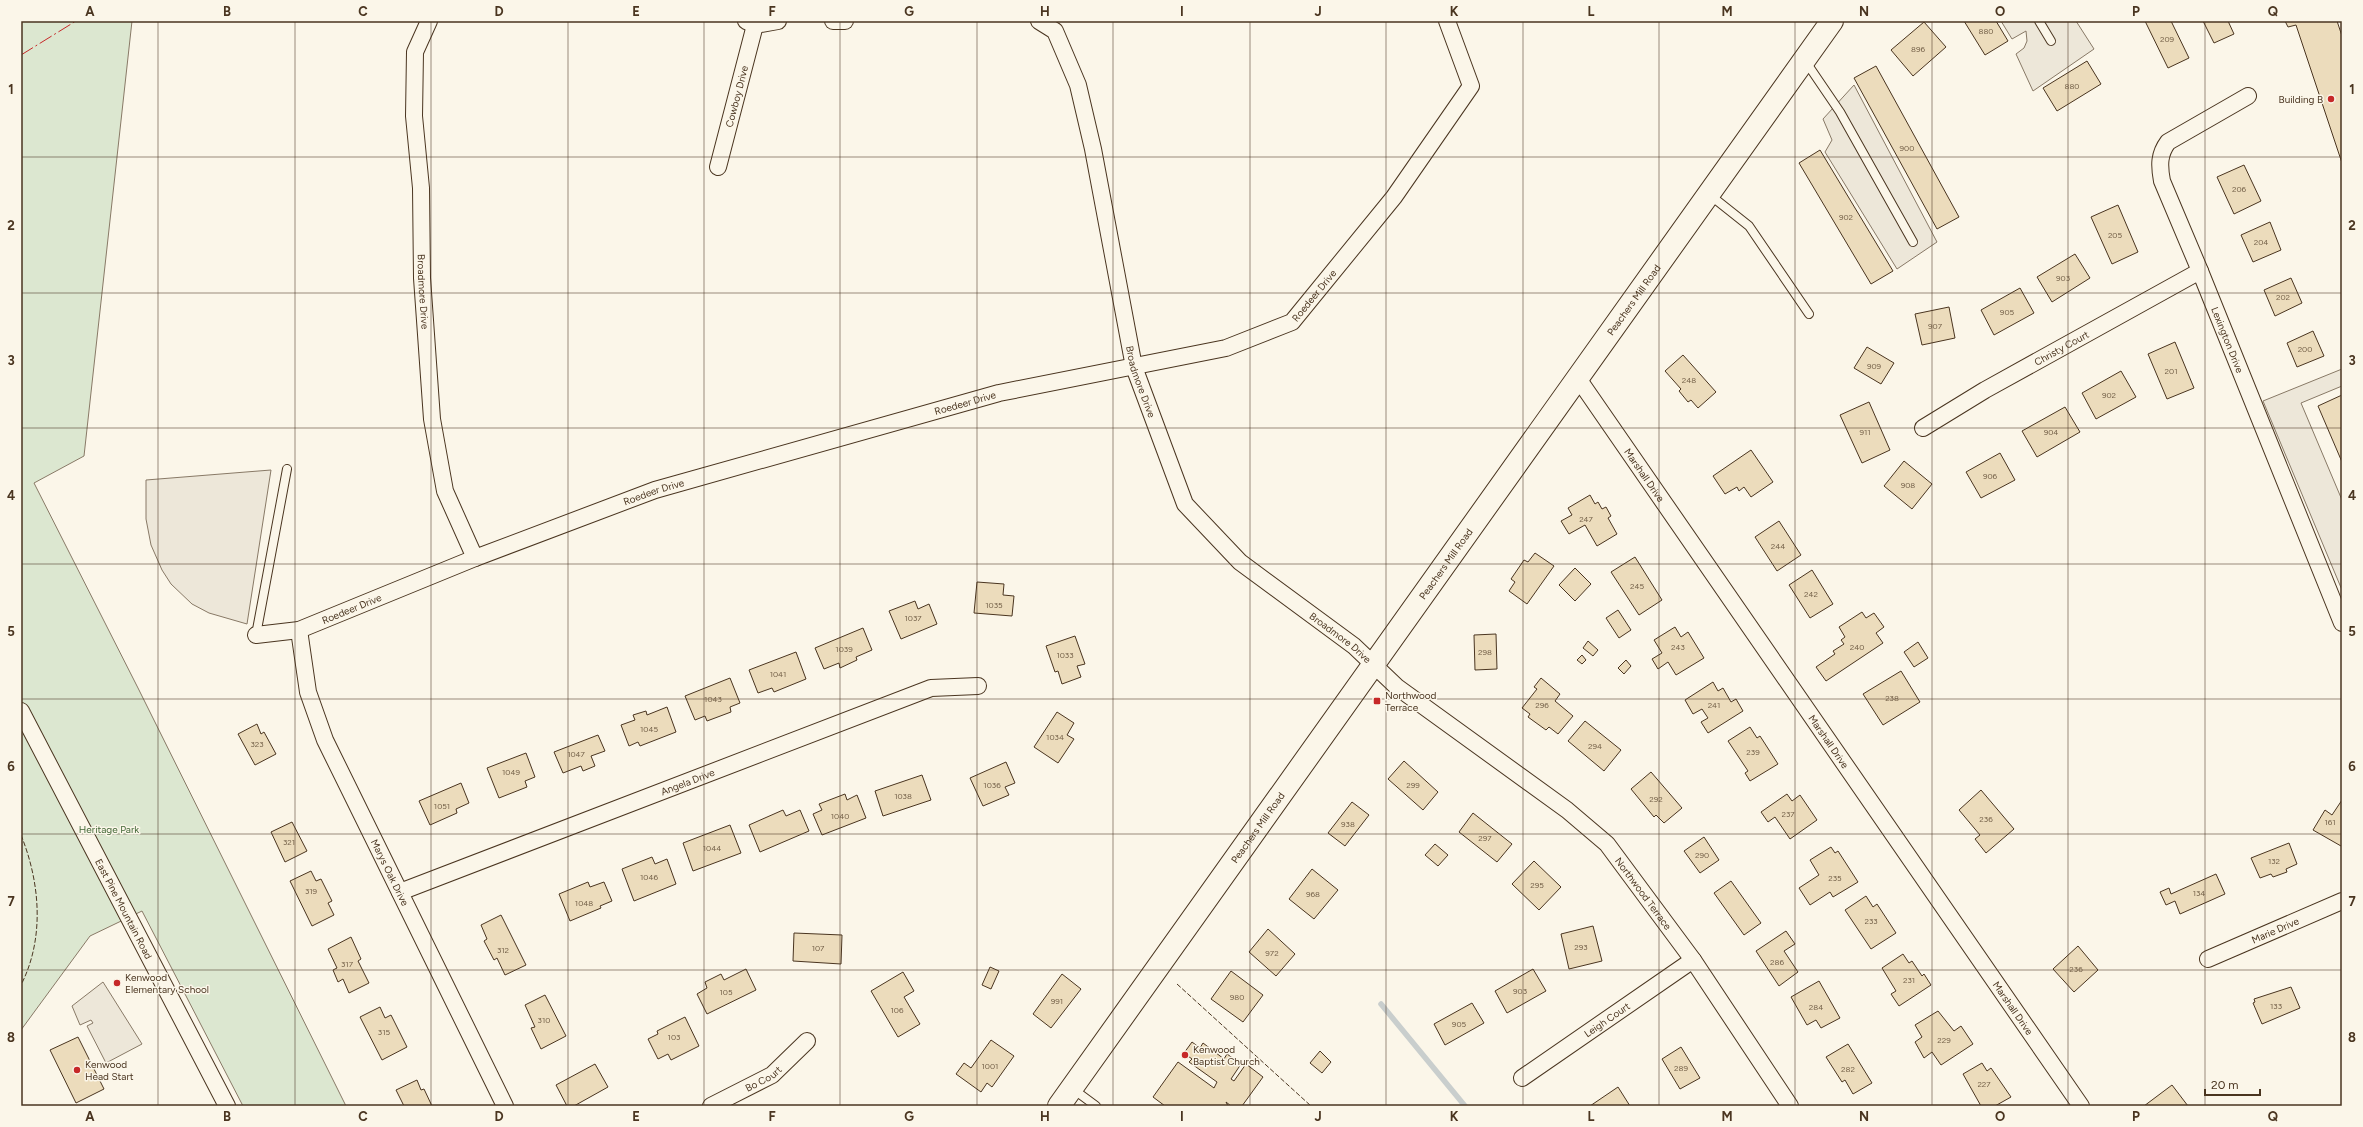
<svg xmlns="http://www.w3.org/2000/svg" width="2363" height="1127" viewBox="0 0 2363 1127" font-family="Figtree,sans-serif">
	<rect width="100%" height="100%" fill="#fbf6e9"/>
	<polygon fill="#dce7d0" stroke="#887966" points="21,21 132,21 84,456 34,483 138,688 346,1106 243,1106 142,911 90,936 21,1030"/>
	<g fill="#ede7d9" stroke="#887966">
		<polygon points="2001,21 2076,21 2094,49 2033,91 2016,54 2024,48 2027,41 2026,31 2012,39"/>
		<polygon points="1854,85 1937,242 1897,269 1825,152 1832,140 1823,119"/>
		<polygon points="2342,369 2342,386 2301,403 2342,500 2342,590 2263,401"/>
		<polygon points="271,470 247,624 209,613 192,604 171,584 162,570 151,545 146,519 146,480"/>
		<polygon points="103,982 142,1044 106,1063 87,1026 93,1023 91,1020 80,1025 72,1006"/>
	</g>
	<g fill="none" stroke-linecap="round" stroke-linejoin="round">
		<polyline stroke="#c9cecd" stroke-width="5.5" points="1381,1004 1465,1106"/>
	</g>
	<g fill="#ecdcbc" stroke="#4a3520">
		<polygon points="1964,21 1996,21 2008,41 1985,55"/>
		<polygon points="2145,21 2171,21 2189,58 2168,68"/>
		<polygon points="2203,21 2228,21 2234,34 2214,43"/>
		<polygon points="2285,21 2337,21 2342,36 2342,163 2296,25 2288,27"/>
		<polygon points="1924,22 1946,47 1913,76 1891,50"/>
		<polygon points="2087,61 2101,84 2057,111 2043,88"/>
		<polygon points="1876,66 1959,217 1937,229 1854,78"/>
		<polygon points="1820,150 1893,271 1871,284 1799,163"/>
		<polygon points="2244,165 2261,201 2234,214 2217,177"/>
		<polygon points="2118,205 2138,252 2112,264 2091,217"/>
		<polygon points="2270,222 2281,250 2253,262 2241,235"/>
		<polygon points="2075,254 2090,278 2052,302 2037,277"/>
		<polygon points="2291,278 2302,303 2275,316 2264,290"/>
		<polygon points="2020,288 2034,313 1994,335 1981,310"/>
		<polygon points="1949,307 1955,338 1922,345 1915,314"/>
		<polygon points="2313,331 2324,356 2297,367 2287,343"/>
		<polygon points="2175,342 2194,388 2167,399 2148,354"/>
		<polygon points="1867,347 1894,363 1881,384 1854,368"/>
		<polygon points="1683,355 1716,392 1698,408 1691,400 1688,402 1679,391 1681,389 1665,371"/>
		<polygon points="2121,371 2136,397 2096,419 2082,393"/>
		<polygon points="2342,395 2342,462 2318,406"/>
		<polygon points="1869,402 1890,450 1862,463 1840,415"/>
		<polygon points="2065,407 2080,432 2037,457 2022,431"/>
		<polygon points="1751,450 1773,482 1751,497 1744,487 1739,491 1737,487 1725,494 1713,476"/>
		<polygon points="2000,453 2015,480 1981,498 1966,472"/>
		<polygon points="1904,461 1932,484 1912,509 1884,486"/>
		<polygon points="1590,495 1595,504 1598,502 1602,509 1606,507 1611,516 1608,518 1617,534 1597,546 1585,525 1569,534 1561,521 1572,515 1568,508"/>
		<polygon points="1779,521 1801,555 1777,571 1755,537"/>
		<polygon points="1535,553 1554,566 1527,604 1509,591 1515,582 1511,579 1524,560 1528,562"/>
		<polygon points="1635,557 1662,600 1639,615 1611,572"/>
		<polygon points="1575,568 1591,584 1575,601 1559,585"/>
		<polygon points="1812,570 1833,604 1810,618 1789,585"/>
		<polygon points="977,582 1004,584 1003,595 1014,596 1012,616 974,613"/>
		<polygon points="915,601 918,609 929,604 937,624 901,639 889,611"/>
		<polygon points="1618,610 1631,630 1619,638 1606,618"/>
		<polygon points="1862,612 1866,618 1874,613 1884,627 1876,633 1883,643 1826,681 1816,667 1835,654 1833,651 1844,644 1841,640 1845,637 1839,627"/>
		<polygon points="1675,627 1681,637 1688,632 1704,658 1676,675 1668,662 1658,669 1652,659 1662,653 1654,640"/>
		<polygon points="863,628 872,650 856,657 857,660 840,668 839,663 824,669 815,648"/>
		<polygon points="1496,634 1497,669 1475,670 1474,635"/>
		<polygon points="1075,636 1085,664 1077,666 1081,677 1062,684 1058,671 1055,672 1046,646"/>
		<polygon points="1588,641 1598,650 1593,656 1583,648"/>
		<polygon points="1918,642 1928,658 1914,667 1904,652"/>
		<polygon points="796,652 806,679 774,692 772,688 758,693 749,670"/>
		<polygon points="1582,655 1586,660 1582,664 1577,660"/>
		<polygon points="1626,660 1631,666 1624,674 1618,668"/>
		<polygon points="1901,671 1920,702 1883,725 1863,694"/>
		<polygon points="730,678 740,703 730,707 731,712 707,721 705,716 695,720 685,696"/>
		<polygon points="1541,678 1560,694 1555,701 1573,716 1558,734 1549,727 1546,730 1528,717 1530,714 1522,708 1537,689 1534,687"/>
		<polygon points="1713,682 1718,691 1723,688 1731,702 1736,699 1743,711 1708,733 1701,722 1708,718 1702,709 1693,714 1685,700"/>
		<polygon points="667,707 676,732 640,746 638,742 629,746 621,725 635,720 633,715 646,711 647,715"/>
		<polygon points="1057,712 1074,723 1067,735 1074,739 1058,763 1034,747"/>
		<polygon points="1585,721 1621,750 1604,771 1568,741"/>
		<polygon points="257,724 261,734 264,732 276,754 255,765 238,734"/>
		<polygon points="1750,727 1757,738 1760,736 1778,764 1750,781 1745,773 1748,771 1728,741"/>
		<polygon points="598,735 605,751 591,756 595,766 583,771 581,766 563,773 554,752"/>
		<polygon points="526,753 535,777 525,781 527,787 499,798 487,768"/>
		<polygon points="1404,761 1438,792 1423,810 1388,779"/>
		<polygon points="1006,762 1015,783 1005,787 1009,795 983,806 970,778"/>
		<polygon points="1651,772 1682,808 1664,823 1656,815 1654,817 1631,789"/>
		<polygon points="922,775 931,800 883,816 875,791"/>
		<polygon points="461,783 469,803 456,809 457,813 430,825 419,801"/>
		<polygon points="1981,790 2014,829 1986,853 1975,839 1980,835 1959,810"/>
		<polygon points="845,794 847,800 857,795 866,818 822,835 813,814 822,810 819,804"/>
		<polygon points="1787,794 1792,801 1800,795 1817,820 1790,839 1775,817 1768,822 1761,812"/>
		<polygon points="2342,800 2342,844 2341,846 2313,830 2325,810 2332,815"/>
		<polygon points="1352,802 1369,815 1345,846 1328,833"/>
		<polygon points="783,810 786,816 800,810 809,831 760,852 749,825"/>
		<polygon points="1473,813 1512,844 1497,862 1459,832"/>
		<polygon points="292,822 307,851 285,862 271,832"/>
		<polygon points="730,825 741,853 693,871 683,843"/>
		<polygon points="1704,837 1719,860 1700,873 1684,851"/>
		<polygon points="2289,843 2297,864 2286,869 2287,872 2273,877 2271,874 2260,878 2251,858"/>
		<polygon points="1435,844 1448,855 1438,866 1425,855"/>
		<polygon points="1831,847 1835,853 1838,851 1858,882 1833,897 1830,892 1810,905 1799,888 1819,875 1810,860"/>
		<polygon points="652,857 655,864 667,859 676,884 634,901 622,869"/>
		<polygon points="1534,861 1561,887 1539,910 1512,884"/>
		<polygon points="1312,869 1338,890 1314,919 1289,899"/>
		<polygon points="311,871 316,881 321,879 332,901 328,903 334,915 312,926 290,881"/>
		<polygon points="2216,874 2225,894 2180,914 2175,901 2166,905 2160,892 2169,888 2171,894"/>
		<polygon points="1731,881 1761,923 1744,935 1714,893"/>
		<polygon points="588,882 590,887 604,882 612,901 600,906 601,908 570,921 559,894"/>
		<polygon points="1866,896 1873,907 1877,904 1896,933 1871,949 1845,910"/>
		<polygon points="501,915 526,965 505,975 497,958 494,960 484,941 487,939 481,925"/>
		<polygon points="1593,926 1602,961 1569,969 1561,934"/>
		<polygon points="1268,929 1295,954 1276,976 1249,952"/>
		<polygon points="1786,931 1795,944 1784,951 1798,972 1779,986 1756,951"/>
		<polygon points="794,933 842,935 841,964 793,961"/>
		<polygon points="351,937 361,959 358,961 369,983 349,993 343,979 338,982 333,970 337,968 328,949"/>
		<polygon points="2078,946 2098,970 2074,992 2053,969"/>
		<polygon points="1903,954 1909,963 1912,961 1922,976 1924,974 1931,985 1899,1006 1891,994 1896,991 1882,968"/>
		<polygon points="990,967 999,971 991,989 982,985"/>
		<polygon points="746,969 756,990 707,1014 697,994 707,988 705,982 721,974 724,980"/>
		<polygon points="1533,969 1546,991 1507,1013 1495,991"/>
		<polygon points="1231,971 1263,995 1243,1022 1211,999"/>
		<polygon points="903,972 914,991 904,997 920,1024 898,1037 871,991"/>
		<polygon points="1062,974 1081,989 1051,1028 1033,1014"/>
		<polygon points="1819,981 1840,1018 1821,1028 1816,1020 1807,1025 1791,997"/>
		<polygon points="2291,987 2300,1008 2262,1024 2253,1003 2255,1002 2254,999"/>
		<polygon points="545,995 566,1036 541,1049 531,1028 535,1027 525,1005"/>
		<polygon points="1472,1003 1484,1023 1445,1045 1434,1024"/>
		<polygon points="380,1007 385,1018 391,1015 407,1047 382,1060 360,1017"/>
		<polygon points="1938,1011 1954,1031 1961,1026 1973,1044 1941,1065 1932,1052 1924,1058 1915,1042 1922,1037 1915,1025"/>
		<polygon points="685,1017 699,1046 671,1060 668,1054 658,1059 648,1039 658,1034 657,1031"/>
		<polygon points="78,1037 104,1089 76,1103 50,1050"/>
		<polygon points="991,1040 1014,1056 992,1087 987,1083 981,1092 956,1074 964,1063 971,1068"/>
		<polygon points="1192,1042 1200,1048 1203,1043 1224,1059 1227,1054 1241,1064 1231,1079 1234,1081 1246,1064 1263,1077 1242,1106 1231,1106 1226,1102 1228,1106 1165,1106 1153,1097 1178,1062 1214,1088 1217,1082 1189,1062 1192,1059 1184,1053"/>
		<polygon points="1848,1044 1872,1083 1853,1094 1845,1080 1842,1082 1826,1057"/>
		<polygon points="1681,1047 1700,1078 1680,1089 1662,1059"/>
		<polygon points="1320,1051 1331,1062 1322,1073 1310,1063"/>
		<polygon points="1982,1063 1987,1071 1991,1068 2011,1097 1995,1106 1981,1106 1963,1074"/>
		<polygon points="595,1064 608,1087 574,1106 567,1106 556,1085"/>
		<polygon points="417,1080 421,1090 424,1089 432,1106 404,1106 396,1090"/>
		<polygon points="2172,1085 2188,1106 2144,1106"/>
		<polygon points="1618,1087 1630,1106 1590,1106"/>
	</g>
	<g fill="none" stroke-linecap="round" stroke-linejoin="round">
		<defs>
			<g id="lane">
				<polyline points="2039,21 2051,41"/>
				<polyline points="1806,62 1840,112 1913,242"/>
				<polyline points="1710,195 1749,226 1809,314"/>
				<polyline points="256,635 287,469"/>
				<polyline points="1073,1089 1096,1106"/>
			</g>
			<g id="street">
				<path id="s1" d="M429 21 415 52 414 116 421 188 422 278 432 419 445 491 475 558"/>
				<polyline points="746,21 755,25 778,21"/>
				<polyline points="833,21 845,21"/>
				<path id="s2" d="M1039 21 1055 31 1078 85 1093 149 1134 367 1185 504 1240 562 1354 646 1397 687 1567 810 1607 844 1693 960 1790 1106"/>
				<path id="s3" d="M2248 96 2168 142C2159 154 2159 165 2162 181L2200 271 2342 623"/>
				<path id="s4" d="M718 167 755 25"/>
				<path id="s5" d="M1577 377 2081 1106"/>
				<path id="s6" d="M1923 428 1985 390 2200 271"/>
				<path id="s7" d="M299 630 308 692 325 740 505 1106"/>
				<path id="s8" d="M256 635 299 630 475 558 655 490 999 393 1226 348 1292 322 1394 197 1471 86 1447 21"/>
				<path id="s9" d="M21 711 227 1106"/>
				<path id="s10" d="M400 892 931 688 978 686"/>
				<path id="s11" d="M2208 959 2342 901"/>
				<path id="s12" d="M1522 1078 1693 960"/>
				<path id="s13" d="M711 1106 772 1075 807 1041"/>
			</g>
			<g id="primary">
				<path id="s14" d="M1059 1106 1832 21"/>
			</g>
		</defs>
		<use href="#lane" stroke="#4a3520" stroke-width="10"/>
		<use href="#street" stroke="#4a3520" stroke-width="18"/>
		<use href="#primary" stroke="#4a3520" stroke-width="24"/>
		<use href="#lane" stroke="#fbf6e9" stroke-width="8"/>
		<use href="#street" stroke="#fbf6e9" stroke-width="16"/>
		<use href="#primary" stroke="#fbf6e9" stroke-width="22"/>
		<g stroke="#4a3520" stroke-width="1" stroke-dasharray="5 2" stroke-linecap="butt">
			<path d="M21 835C40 882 45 938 21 985"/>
			<polyline points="1177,984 1311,1106"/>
		</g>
		<polyline stroke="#c62828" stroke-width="1" stroke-dasharray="14 3 2 3" stroke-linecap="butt" points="21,55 76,21"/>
	</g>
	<path fill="none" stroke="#4a3520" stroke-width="1" stroke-opacity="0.55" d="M158 21V1106M295 21V1106M431 21V1106M568 21V1106M704 21V1106M840 21V1106M977 21V1106M1113 21V1106M1250 21V1106M1386 21V1106M1523 21V1106M1659 21V1106M1795 21V1106M1932 21V1106M2068 21V1106M2205 21V1106M21 157H2342M21 293H2342M21 428H2342M21 564H2342M21 699H2342M21 834H2342M21 970H2342"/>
	<g fill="#c62828" stroke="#fbf6e9" stroke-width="1.5">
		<circle cx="2331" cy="99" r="4"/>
		<rect x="1373" y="697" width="8" height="8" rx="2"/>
		<circle cx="117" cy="983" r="4"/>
		<circle cx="1185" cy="1055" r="4"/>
		<circle cx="77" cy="1070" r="4"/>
	</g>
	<g text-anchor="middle" stroke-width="3" stroke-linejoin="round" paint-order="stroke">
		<g font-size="8" fill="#725f47">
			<text x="1986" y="34">880</text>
			<text x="2167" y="42">209</text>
			<text x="1918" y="52">896</text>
			<text x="2072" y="89">880</text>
			<text x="1907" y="151">900</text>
			<text x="2239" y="192">206</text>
			<text x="1846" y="220">902</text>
			<text x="2115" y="238">205</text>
			<text x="2261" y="245">204</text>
			<text x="2063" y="281">903</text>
			<text x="2283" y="300">202</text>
			<text x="2007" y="315">905</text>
			<text x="1935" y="329">907</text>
			<text x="2305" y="352">200</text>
			<text x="1874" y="369">909</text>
			<text x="2171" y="374">201</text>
			<text x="1689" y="383">248</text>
			<text x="2109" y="398">902</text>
			<text x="1865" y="435">911</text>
			<text x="2051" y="435">904</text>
			<text x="1990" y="479">906</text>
			<text x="1908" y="488">908</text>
			<text x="1586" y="522">247</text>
			<text x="1778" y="549">244</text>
			<text x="1637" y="589">245</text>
			<text x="1811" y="597">242</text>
			<text x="994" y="608">1035</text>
			<text x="913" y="621">1037</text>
			<text x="1678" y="650">243</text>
			<text x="1857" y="650">240</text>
			<text x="844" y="652">1039</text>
			<text x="1485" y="655">298</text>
			<text x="1065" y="658">1033</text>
			<text x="778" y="677">1041</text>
			<text x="1892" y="701">238</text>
			<text x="713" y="702">1043</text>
			<text x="1542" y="708">296</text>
			<text x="1714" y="708">241</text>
			<text x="649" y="732">1045</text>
			<text x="1055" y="740">1034</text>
			<text x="257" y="747">323</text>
			<text x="1595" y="749">294</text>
			<text x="1753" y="755">239</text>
			<text x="576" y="757">1047</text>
			<text x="511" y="775">1049</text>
			<text x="992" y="788">1036</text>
			<text x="1413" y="788">299</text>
			<text x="903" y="799">1038</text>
			<text x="1656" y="802">292</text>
			<text x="442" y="809">1051</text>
			<text x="1788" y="817">237</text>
			<text x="840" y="819">1040</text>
			<text x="1986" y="822">236</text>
			<text x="2330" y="825">161</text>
			<text x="1348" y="827">938</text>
			<text x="1485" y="841">297</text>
			<text x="289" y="845">321</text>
			<text x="712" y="851">1044</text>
			<text x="1702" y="858">290</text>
			<text x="2274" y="864">132</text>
			<text x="649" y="880">1046</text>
			<text x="1835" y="881">235</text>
			<text x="1537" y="888">295</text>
			<text x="311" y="894">319</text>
			<text x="2199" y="896">134</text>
			<text x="1313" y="897">968</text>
			<text x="584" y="906">1048</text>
			<text x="1871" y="924">233</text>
			<text x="1581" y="950">293</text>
			<text x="818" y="951">107</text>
			<text x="503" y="953">312</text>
			<text x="1272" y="956">972</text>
			<text x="1777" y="965">286</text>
			<text x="347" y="967">317</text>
			<text x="2076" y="972">236</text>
			<text x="1909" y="983">231</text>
			<text x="1520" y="994">903</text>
			<text x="726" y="995">105</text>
			<text x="1237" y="1000">980</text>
			<text x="1057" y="1004">991</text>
			<text x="2276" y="1009">133</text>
			<text x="1816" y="1010">284</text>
			<text x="897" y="1013">106</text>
			<text x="544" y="1023">310</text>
			<text x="1459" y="1027">905</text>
			<text x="384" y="1035">315</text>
			<text x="674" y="1040">103</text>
			<text x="1944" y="1043">229</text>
			<text x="990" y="1069">1001</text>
			<text x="1681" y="1071">289</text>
			<text x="1848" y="1072">282</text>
			<text x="1984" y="1087">227</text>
		</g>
		<g font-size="10" fill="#4a3520" stroke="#fbf6e9">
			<text dy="4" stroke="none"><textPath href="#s4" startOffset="73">Cowboy Drive</textPath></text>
			<text dy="4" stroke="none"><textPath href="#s1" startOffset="274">Broadmore Drive</textPath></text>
			<text dy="4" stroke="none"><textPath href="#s8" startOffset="1120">Roedeer Drive</textPath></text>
			<text dy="4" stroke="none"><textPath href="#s14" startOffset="990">Peachers Mill Road</textPath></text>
			<text dy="4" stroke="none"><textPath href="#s3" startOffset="305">Lexington Drive</textPath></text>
			<text dy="4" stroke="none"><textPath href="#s6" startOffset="160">Christy Court</textPath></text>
			<text dy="4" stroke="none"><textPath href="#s2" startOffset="381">Broadmore Drive</textPath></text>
			<text dy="4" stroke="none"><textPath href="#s8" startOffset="748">Roedeer Drive</textPath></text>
			<text dy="4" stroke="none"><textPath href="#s5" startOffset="119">Marshall Drive</textPath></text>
			<text dy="4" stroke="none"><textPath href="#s8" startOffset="424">Roedeer Drive</textPath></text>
			<text dy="4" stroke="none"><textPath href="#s14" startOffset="666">Peachers Mill Road</textPath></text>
			<text dy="4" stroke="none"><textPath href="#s8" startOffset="100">Roedeer Drive</textPath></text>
			<text dy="4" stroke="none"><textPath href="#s2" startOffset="717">Broadmore Drive</textPath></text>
			<text dy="4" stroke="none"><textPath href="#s5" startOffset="443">Marshall Drive</textPath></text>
			<text dy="4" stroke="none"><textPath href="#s10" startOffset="308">Angela Drive</textPath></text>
			<text dy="4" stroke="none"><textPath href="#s14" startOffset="342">Peachers Mill Road</textPath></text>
			<text dy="4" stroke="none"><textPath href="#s7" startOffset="261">Marys Oak Drive</textPath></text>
			<text dy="4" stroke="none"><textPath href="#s2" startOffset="1116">Northwood Terrace</textPath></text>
			<text dy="4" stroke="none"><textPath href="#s9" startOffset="223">East Pine Mountain Road</textPath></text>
			<text dy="4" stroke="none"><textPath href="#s11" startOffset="73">Marie Drive</textPath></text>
			<text dy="4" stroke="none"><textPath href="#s5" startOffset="767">Marshall Drive</textPath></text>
			<text dy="4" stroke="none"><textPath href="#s12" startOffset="103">Leigh Court</textPath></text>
			<text dy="4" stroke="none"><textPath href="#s13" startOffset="59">Bo Court</textPath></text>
		</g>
		<g font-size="10" fill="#4a3520" stroke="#fbf6e9" text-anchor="start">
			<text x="2323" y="103" text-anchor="end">Building B</text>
			<text x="1385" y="699">Northwood<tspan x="1385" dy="12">Terrace</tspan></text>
			<text x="125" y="981">Kenwood<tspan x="125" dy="12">Elementary School</tspan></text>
			<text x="1193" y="1053">Kenwood<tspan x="1193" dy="12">Baptist Church</tspan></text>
			<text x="85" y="1068">Kenwood<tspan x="85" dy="12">Head Start</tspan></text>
		</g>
		<g font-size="10" fill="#436837" stroke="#fbf6e9">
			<text x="109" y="833">Heritage Park</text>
		</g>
	</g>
	<rect width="2363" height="1127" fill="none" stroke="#fbf6e9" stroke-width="44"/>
	<path d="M2205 1089v6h55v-6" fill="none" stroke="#4a3520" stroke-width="2"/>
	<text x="2211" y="1089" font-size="12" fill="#4a3520" stroke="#fbf6e9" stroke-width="3" paint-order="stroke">20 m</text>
	<rect x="22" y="22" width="2319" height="1083" fill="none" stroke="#4a3520" stroke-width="1.5"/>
	<g font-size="13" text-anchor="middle" font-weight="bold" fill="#4a3520">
		<text x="90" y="16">A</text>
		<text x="227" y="16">B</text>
		<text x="363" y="16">C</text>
		<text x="499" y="16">D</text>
		<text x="636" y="16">E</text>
		<text x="772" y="16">F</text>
		<text x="909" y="16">G</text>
		<text x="1045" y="16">H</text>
		<text x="1182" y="16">I</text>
		<text x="1318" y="16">J</text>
		<text x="1454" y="16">K</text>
		<text x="1591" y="16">L</text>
		<text x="1727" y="16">M</text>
		<text x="1864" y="16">N</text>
		<text x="2000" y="16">O</text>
		<text x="2136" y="16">P</text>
		<text x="2273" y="16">Q</text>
		<text x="11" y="94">1</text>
		<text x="2352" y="94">1</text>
		<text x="11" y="230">2</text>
		<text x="2352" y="230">2</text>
		<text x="11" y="365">3</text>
		<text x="2352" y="365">3</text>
		<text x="11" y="500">4</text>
		<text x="2352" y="500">4</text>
		<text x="11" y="636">5</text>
		<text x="2352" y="636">5</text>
		<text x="11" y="771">6</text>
		<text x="2352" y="771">6</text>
		<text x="11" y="906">7</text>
		<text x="2352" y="906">7</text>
		<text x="11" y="1042">8</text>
		<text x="2352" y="1042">8</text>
		<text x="90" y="1121">A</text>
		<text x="227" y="1121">B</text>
		<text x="363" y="1121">C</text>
		<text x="499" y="1121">D</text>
		<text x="636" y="1121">E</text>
		<text x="772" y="1121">F</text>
		<text x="909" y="1121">G</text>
		<text x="1045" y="1121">H</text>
		<text x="1182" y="1121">I</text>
		<text x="1318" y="1121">J</text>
		<text x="1454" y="1121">K</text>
		<text x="1591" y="1121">L</text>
		<text x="1727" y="1121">M</text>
		<text x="1864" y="1121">N</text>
		<text x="2000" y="1121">O</text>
		<text x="2136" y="1121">P</text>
		<text x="2273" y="1121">Q</text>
	</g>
</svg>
